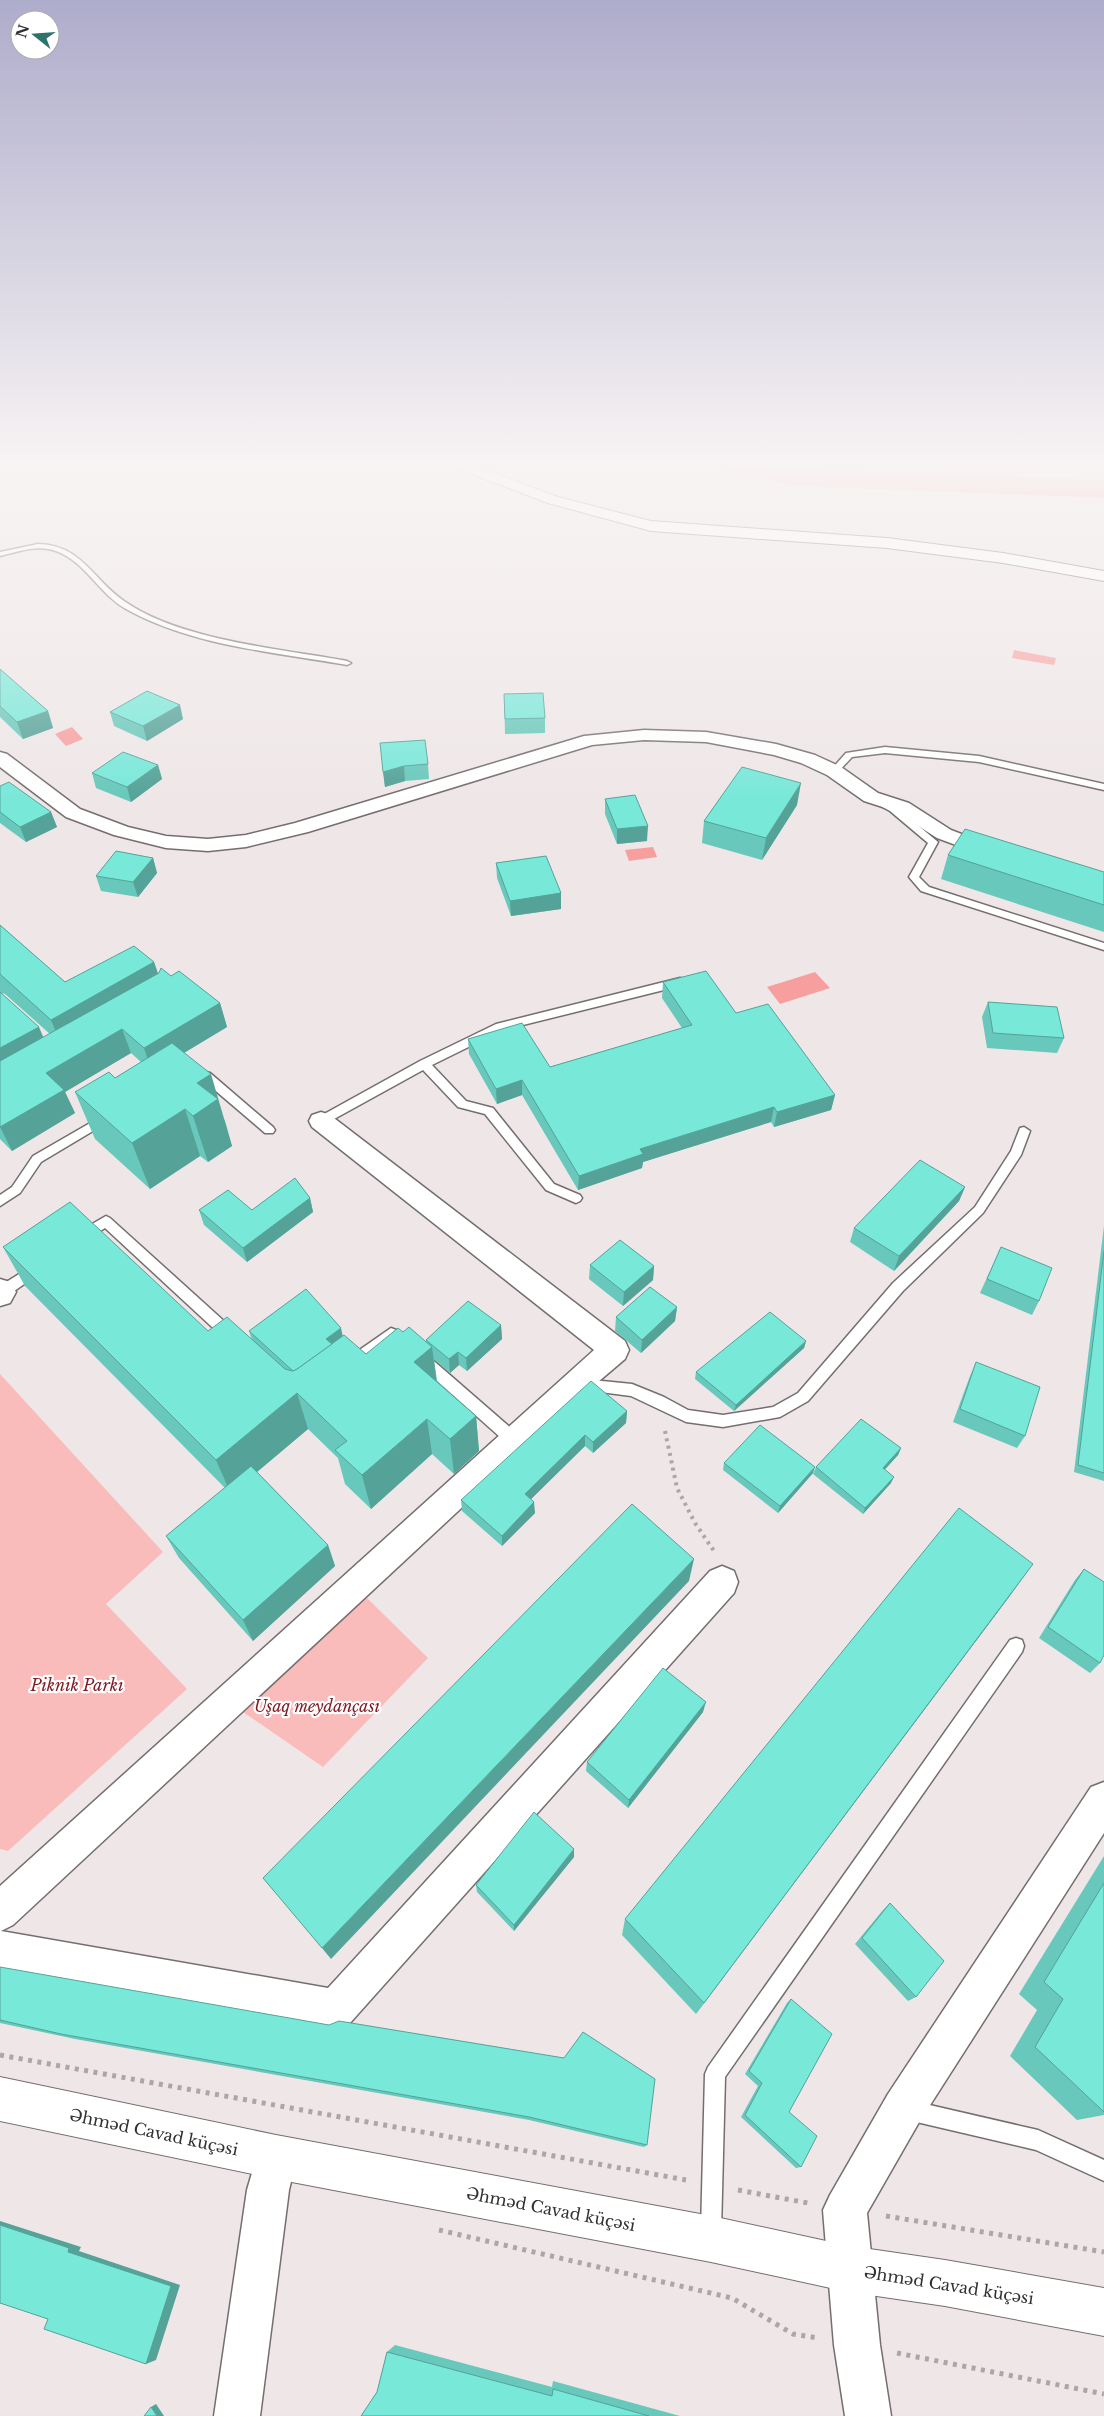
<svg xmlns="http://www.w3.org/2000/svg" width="1104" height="2416" viewBox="0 0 1104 2416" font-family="'Libre Baskerville',serif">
	<rect width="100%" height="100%" fill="#efe7e7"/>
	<g fill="#f9bcba">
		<polygon points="0,1374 163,1552 106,1604 187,1689 8,1851 0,1849"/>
		<polygon points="366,1597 428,1658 323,1767 243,1712"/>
	</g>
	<g fill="#f79f9f">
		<polygon points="1014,650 1056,658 1054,665 1012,658"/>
		<polygon points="72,727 83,739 66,746 55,734"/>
		<polygon points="653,847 657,857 629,861 625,850"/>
		<polygon points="815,972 830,988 780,1004 767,987"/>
	</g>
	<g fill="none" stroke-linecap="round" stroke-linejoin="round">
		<polygon fill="#f79f9f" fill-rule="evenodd" points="720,464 779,464 797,468 841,471 1104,480 1104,498 797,486 724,470"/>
		<defs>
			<g id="lane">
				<path d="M38 544C82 545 92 579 124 601 179 640 281 649 347 661L351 663 347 665C274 652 192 646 126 609 99 594 86 562 56 551 38 544 18 552 0 556V552Z"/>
				<polygon points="885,747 979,756 1104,784 1104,790 979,762 885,753 852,757 837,773 830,771 846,753"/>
				<polygon points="882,800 896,807 938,842 919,877 929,887 1104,943 1104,950 921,891 909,877 928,843 890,811 879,805 879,801"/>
				<polygon points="680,978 684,979 685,982 684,985 503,1030 432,1065 466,1101 493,1108 554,1184 580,1195 582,1198 580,1201 576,1203 546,1190 485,1114 458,1107 423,1070 325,1124 317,1124 315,1121 317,1118 420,1061 496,1024"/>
				<polygon points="206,1072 210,1073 273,1127 275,1130 273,1133 265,1133 203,1080 196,1079 194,1076 196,1073"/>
				<polygon points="104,1115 108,1116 110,1119 108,1122 41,1162 20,1193 0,1206 0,1195 12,1187 33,1156"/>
				<polygon points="1024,1127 1030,1131 1021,1155 983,1213 903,1291 808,1401 780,1417 723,1427 686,1422 631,1396 577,1389 575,1385 577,1381 582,1379 632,1384 664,1397 688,1410 723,1415 773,1407 798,1393 893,1283 975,1207 1011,1151 1020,1128"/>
				<polygon points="106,1216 110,1218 235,1331 237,1335 235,1339 230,1341 225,1339 105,1228 88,1239 80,1239 78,1235 80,1231"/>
				<polygon points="35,1264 40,1265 41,1269 40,1273 7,1296 0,1297 0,1286"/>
				<polygon points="391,1328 396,1330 398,1334 396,1338 358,1366 353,1368 348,1366 346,1362 348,1358"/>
				<polygon points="423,1354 428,1356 519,1435 521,1440 519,1445 514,1446 509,1445 418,1364 416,1360 418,1356"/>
				<polygon points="1016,1638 1022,1640 1024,1646 1022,1652 725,2077 721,2231 718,2238 711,2241 704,2238 701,2231 705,2074 708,2067 1010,1640"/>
				<polygon points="908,2100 1038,2130 1104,2160 1104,2181 1036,2150 908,2120 901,2117 898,2110 901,2103"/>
			</g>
			<g id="street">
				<polygon points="644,730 706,732 776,744 815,755 841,767 878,793 909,803 951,830 998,848 1001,852 998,856 991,858 937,838 895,811 864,801 827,775 801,763 774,755 706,742 644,740 592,745 308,832 246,847 208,851 166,848 114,835 66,817 0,767 0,752 7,754 80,809 128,827 166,836 208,839 246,835 295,823 584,736"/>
				<polygon points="321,1112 330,1115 625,1341 629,1350 625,1359 585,1393 13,1925 1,1931 328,1988 710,1571 722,1566 734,1571 738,1582 734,1593 350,2023 336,2029 0,1969 0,1886 594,1350 312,1127 309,1121 312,1115"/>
				<polygon points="0,1279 10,1282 16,1292 10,1303 0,1306"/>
				<polygon points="1104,1782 1104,1833 918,2124 867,2213 880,2345 891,2416 845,2416 834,2345 823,2210 830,2195 888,2094 1091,1787"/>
				<polygon points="276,2136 291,2142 297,2157 289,2190 260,2416 214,2416 247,2190 261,2142"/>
			</g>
			<polygon id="secondary" points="0,2077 276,2135 711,2216 849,2246 945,2260 1104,2288 1104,2336 945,2306 849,2292 711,2262 276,2179 0,2121"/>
			<polygon id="primary" points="451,464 470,464 558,497 651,521 887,538 1003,553 1104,571 1104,581 1003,563 887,548 651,531 548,503 453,467"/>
		</defs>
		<use href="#lane" stroke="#756e6e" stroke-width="3"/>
		<use href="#street" stroke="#756e6e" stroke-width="3"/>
		<use href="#secondary" stroke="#756e6e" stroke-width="2"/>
		<use href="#primary" stroke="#756e6e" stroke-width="2"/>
		<polyline stroke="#aca6a6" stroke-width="4" stroke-dasharray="3 4.5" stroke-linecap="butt" points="665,1431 677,1488 695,1523 714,1551"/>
		<g stroke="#aca6a6" stroke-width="5" stroke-dasharray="4 5.5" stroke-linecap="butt">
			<polyline points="0,2055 686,2180"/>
			<polyline points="738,2190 808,2203"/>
			<polyline points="886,2216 1104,2252"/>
			<polyline points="439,2230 732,2298 793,2334 818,2338"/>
			<polyline points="897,2353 1104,2394"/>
		</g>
		<use href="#lane" fill="#fff" fill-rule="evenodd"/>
		<use href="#street" fill="#fff" fill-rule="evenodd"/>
		<use href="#secondary" fill="#fff" fill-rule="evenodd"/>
		<use href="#primary" fill="#fff" fill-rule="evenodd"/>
	</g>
	<g fill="#67c8bb" fill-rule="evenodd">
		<polygon points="0,669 48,711 53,728 23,739 0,717"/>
		<polygon points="504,694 545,718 545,733 505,734"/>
		<polygon points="110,712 183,719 147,741 114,726"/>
		<polygon points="380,743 428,764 429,779 405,781 385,787"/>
		<polygon points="158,765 162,779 131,802 96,788 92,773"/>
		<polygon points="0,786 51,812 57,827 26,842 0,823"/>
		<polygon points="605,799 647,841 617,844 605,814"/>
		<polygon points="797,805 762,860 702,843 704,821"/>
		<polygon points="948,855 1104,872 1104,932 941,879"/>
		<polygon points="153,858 157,873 138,897 101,891 96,876"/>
		<polygon points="496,863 561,893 561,909 511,916 497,878"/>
		<path d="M0 925 65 982 154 962 158 973 171 976 220 1003 227 1027 184 1053 225 1121 232 1146 208 1162 200 1156 150 1189 95 1139 75 1092 115 1078 141 1062 131 1053 65 1092 75 1113 12 1151 0 1139ZM1 993 5 994 50 1034 43 1037Z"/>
		<polygon points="663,982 736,1013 835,1095 831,1110 774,1127 771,1122 643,1162 642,1168 578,1190 522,1095 497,1104 469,1054 468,1039 550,1067 682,1028 662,998"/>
		<polygon points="988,1002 1064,1038 1057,1053 987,1048 982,1017"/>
		<polygon points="965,1187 959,1201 894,1271 850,1242 854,1228"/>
		<polygon points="310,1198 313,1212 247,1262 204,1225 199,1210 252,1210"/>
		<polygon points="1104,1226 1104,1481 1074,1472"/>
		<polygon points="3,1247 208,1331 252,1340 249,1331 343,1336 366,1354 403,1332 426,1341 426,1340 501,1325 502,1339 467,1371 459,1365 450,1373 434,1359 437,1381 476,1416 479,1451 454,1474 432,1454 371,1509 345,1484 338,1458 308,1429 257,1472 328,1545 335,1566 253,1641 179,1558 166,1536 225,1488 25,1286"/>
		<polygon points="1001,1247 1039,1301 1032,1315 980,1293"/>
		<polygon points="590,1265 654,1266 653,1280 623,1306 589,1279"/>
		<polygon points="677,1307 675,1321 641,1353 615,1331 616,1317"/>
		<polygon points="806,1341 804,1348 734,1411 695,1379 696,1372"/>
		<polygon points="976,1362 1025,1436 1017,1448 953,1422 970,1376"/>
		<polygon points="627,1411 626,1423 593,1453 585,1446 531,1499 535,1513 502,1546 462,1511 461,1500"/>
		<polygon points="901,1448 898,1455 884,1470 891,1483 863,1514 813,1474 816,1467"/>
		<polygon points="724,1463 813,1473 778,1513 723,1470"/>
		<polygon points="1084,1569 1100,1663 1090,1673 1039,1638 1075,1580"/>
		<polygon points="1012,1593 696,2014 622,1935 625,1919"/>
		<polygon points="703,1712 628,1808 586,1771 587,1762"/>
		<polygon points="1104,1856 1104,2115 1077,2120 1010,2056 1037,2010 1019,1994"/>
		<polygon points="574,1857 514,1931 477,1892 476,1885"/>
		<polygon points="890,1903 916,1997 908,2001 855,1944 883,1910"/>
		<polygon points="0,1967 647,2145 644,2147 529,2120 75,2039 0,2023"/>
		<polygon points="791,1999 789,2112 801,2167 796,2168 741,2117 758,2086 745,2074 787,2003"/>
		<polygon points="395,2345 552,2387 553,2381 680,2416 361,2416 377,2392 387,2352"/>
	</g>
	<g fill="#54a298">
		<polygon points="180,705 183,719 147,741 143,726"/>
		<polygon points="48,711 53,728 23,739 17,722"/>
		<polygon points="158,765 162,779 131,802 127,787"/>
		<polygon points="404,766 405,781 385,787 383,772"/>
		<polygon points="801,783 797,805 762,860 766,838"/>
		<polygon points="51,812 57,827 26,842 20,827"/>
		<polygon points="648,826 647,841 617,844 617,829"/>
		<polygon points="153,858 157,873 138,897 133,882"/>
		<polygon points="561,893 561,909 511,916 510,901"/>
		<polygon points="154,962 162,986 61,1044 51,1020"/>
		<polygon points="220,1003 227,1027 152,1072 144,1048"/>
		<polygon points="39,1027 49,1051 0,1079 0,1048"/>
		<polygon points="122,1029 131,1053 65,1092 75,1113 12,1151 0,1127 46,1073"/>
		<polygon points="211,1074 232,1146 208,1162 193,1116 197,1083"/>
		<polygon points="522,1080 522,1095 497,1104 496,1089"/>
		<polygon points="835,1095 831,1110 774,1127 777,1112"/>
		<polygon points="774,1107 771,1122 643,1162 642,1168 578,1190 579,1176 640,1149"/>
		<polygon points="185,1109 200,1156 150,1189 132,1143"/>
		<polygon points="965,1187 959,1201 894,1271 899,1256"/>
		<polygon points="310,1198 313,1212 247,1262 243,1248"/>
		<polygon points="654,1266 653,1280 623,1306 624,1292"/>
		<polygon points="677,1307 675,1321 641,1353 642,1340"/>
		<polygon points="501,1325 502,1339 467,1371 466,1358"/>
		<polygon points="341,1328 344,1342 330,1353 326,1339"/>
		<polygon points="806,1341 804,1348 734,1411 736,1405"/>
		<polygon points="432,1347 437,1384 414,1362"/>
		<polygon points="458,1352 459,1365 450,1373 449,1359"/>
		<polygon points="297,1393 308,1429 231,1494 216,1460"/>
		<polygon points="627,1411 626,1423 593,1453 593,1442"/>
		<polygon points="476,1416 479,1451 454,1474 450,1439"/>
		<polygon points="427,1419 432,1454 371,1509 362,1475"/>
		<polygon points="585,1435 585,1446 525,1505 525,1494"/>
		<polygon points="901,1448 898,1455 880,1475 883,1468"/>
		<polygon points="815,1467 813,1473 778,1513 780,1506"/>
		<polygon points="894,1477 891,1483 863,1514 865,1508"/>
		<polygon points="534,1502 535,1513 502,1546 502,1536"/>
		<polygon points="328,1545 335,1566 253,1641 243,1620"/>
		<polygon points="694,1559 689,1581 331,1959 322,1948"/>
		<polygon points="1033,1564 1012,1593 696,2014 704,2003"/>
		<polygon points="706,1702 703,1712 628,1808 629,1800"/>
		<polygon points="574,1849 574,1857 514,1931 514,1925"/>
		<polygon points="0,2221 81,2247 79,2251 180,2285 156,2360 146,2364 68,2252 0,2225"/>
		<polygon points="156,2404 164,2416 157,2416 151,2407"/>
	</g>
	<g fill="#78e8d9" stroke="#54a298">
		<polygon points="0,669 48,711 17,722 0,706"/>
		<polygon points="147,691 180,705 143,726 110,712"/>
		<polygon points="543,693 545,718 505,719 504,694"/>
		<polygon points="425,740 428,764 404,766 383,772 380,743"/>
		<polygon points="123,752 158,765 127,787 92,773"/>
		<polygon points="742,767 801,783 766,838 704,821"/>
		<polygon points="9,782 51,812 20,827 0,812 0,786"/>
		<polygon points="635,795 648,826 617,829 605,799"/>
		<polygon points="965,829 1104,872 1104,905 948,855"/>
		<polygon points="116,851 153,858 133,882 96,876"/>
		<polygon points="546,856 561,893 510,901 496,863"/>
		<polygon points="0,925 65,982 134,946 154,962 51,1020 0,974"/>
		<polygon points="161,968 171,976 179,971 220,1003 144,1048 122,1029 46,1073 64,1090 0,1127 0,1061 159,973"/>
		<polygon points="706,971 736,1013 768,1004 835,1095 777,1112 774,1107 640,1149 643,1154 579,1176 522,1080 496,1089 468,1039 522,1023 550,1067 692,1025 663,982"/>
		<polygon points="0,992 39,1027 0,1048"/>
		<polygon points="988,1002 1057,1007 1064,1038 993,1033"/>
		<polygon points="172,1043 211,1074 197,1083 218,1099 193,1116 185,1109 132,1143 75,1092 109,1072 115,1078"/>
		<polygon points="920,1160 965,1187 899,1256 854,1228"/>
		<polygon points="295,1178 310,1198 243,1248 199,1210 228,1190 252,1210"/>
		<polygon points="70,1202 208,1331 227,1317 285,1369 292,1371 297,1369 344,1335 366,1354 398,1328 403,1332 409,1327 432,1347 414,1362 476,1416 450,1439 427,1419 362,1475 335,1450 347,1441 297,1393 216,1460 3,1247"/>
		<polygon points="620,1240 654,1266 624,1292 590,1265"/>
		<polygon points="1001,1247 1052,1268 1039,1301 987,1279"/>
		<polygon points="1104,1251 1104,1473 1078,1465"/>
		<polygon points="650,1287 677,1307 642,1340 616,1317"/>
		<polygon points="306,1289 341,1328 326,1339 332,1344 297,1369 293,1371 249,1331"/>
		<polygon points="468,1301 501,1325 466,1358 458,1352 449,1359 426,1340"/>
		<polygon points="770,1312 806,1341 736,1405 696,1372"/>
		<polygon points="976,1362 1040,1387 1025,1436 960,1409"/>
		<polygon points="591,1381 627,1411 593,1442 585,1435 525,1494 534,1502 502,1536 461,1500"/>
		<polygon points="861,1419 901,1448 883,1468 894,1477 865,1508 816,1467"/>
		<polygon points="760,1425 815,1467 780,1506 724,1463"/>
		<polygon points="251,1466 328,1545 243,1620 166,1536"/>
		<polygon points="632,1504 694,1559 322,1948 263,1878"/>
		<polygon points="959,1508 1033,1564 704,2003 625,1919"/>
		<polygon points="1084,1569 1104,1582 1104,1655 1100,1663 1048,1627"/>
		<polygon points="663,1668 706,1702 629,1800 587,1762"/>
		<polygon points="534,1812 574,1849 514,1925 476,1885"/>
		<polygon points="1104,1883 1104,2112 1035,2047 1063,1999 1044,1982"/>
		<polygon points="890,1903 944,1961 916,1997 862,1938"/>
		<polygon points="0,1967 329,2025 339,2021 564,2058 583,2032 655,2079 647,2145 529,2117 61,2034 0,2020"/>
		<polygon points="791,1999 832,2034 789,2112 817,2136 801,2167 745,2115 762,2083 749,2071"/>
		<polygon points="0,2225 69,2248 68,2252 171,2286 146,2364 44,2329 48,2319 0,2303"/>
		<polygon points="387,2352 552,2396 553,2389 649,2416 361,2416 377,2392"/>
		<polygon points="151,2407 157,2416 144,2416"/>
	</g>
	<linearGradient id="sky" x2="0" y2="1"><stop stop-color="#aeaccb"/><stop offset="0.58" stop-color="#f8f4f4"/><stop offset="1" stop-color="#f8f4f4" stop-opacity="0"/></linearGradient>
	<rect width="1104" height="802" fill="url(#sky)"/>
	<g text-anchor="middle" stroke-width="4.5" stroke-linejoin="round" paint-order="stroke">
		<g font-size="16" font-style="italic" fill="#811c27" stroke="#fff">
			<text x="77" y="1691">Piknik Parkı</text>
			<text x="317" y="1712">Uşaq meydançası</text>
		</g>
		<g font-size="16" fill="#333030" stroke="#fff">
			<text transform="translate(154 2132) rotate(12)" y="6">Əhməd Cavad küçəsi</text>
			<text transform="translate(551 2209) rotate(11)" y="6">Əhməd Cavad küçəsi</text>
			<text transform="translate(949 2285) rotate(9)" y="6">Əhməd Cavad küçəsi</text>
		</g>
	</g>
	<g transform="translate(35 35) rotate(287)"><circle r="24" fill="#ffffff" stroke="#adacac"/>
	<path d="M0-4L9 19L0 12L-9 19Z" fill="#2c736a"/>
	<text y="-8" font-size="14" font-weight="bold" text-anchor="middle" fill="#333030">N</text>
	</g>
</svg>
